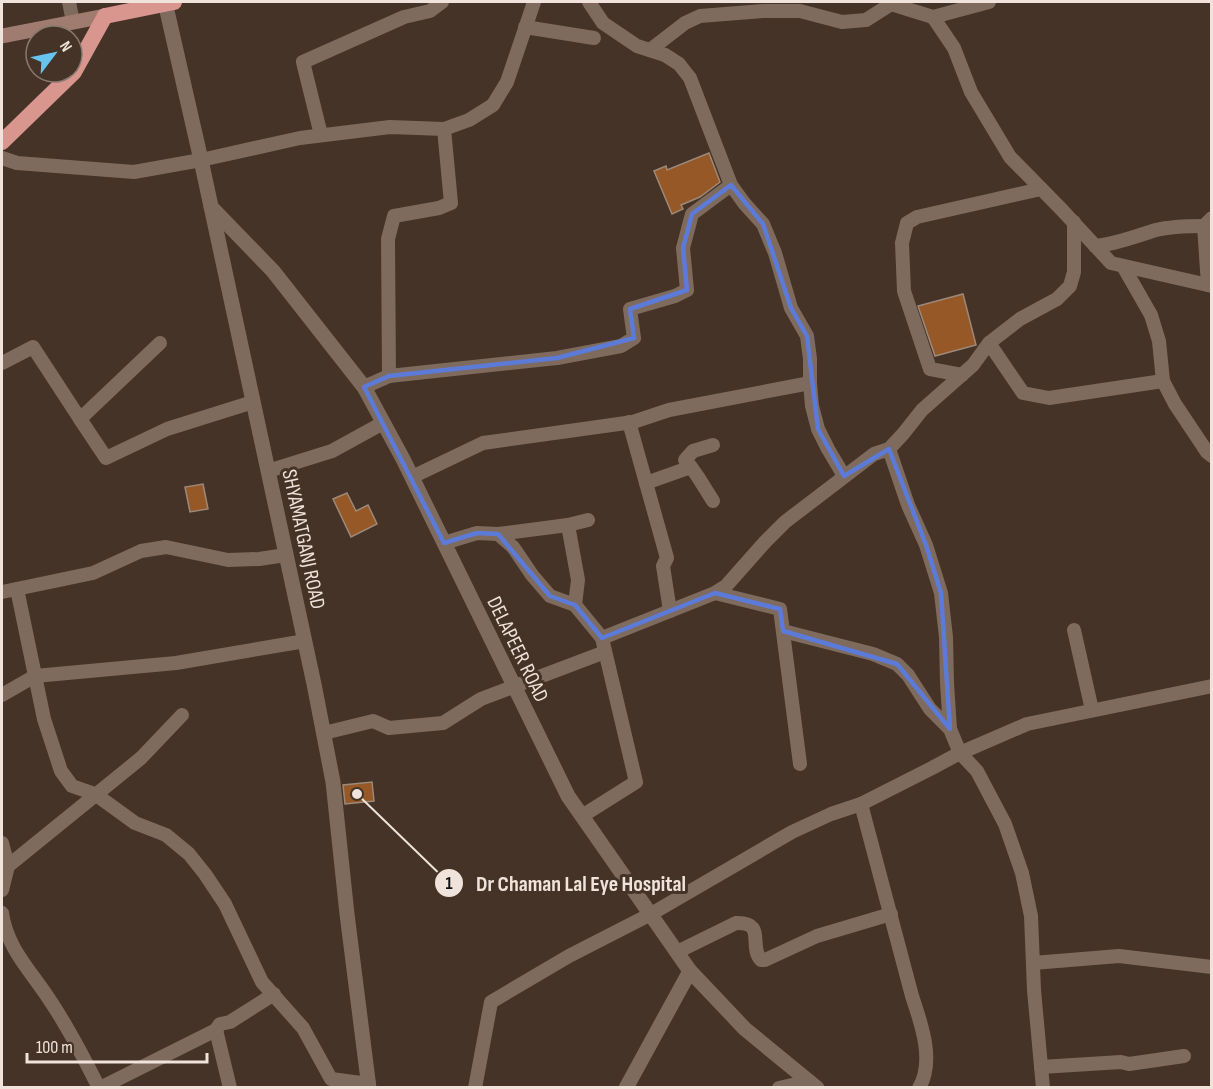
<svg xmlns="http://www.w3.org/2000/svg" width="1213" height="1089" viewBox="0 0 1213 1089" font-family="'Sofia Sans Condensed',sans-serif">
	<rect width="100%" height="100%" fill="#443326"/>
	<g fill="#955826" stroke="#9d897a" stroke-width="1.5">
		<polygon points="709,153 720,182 700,197 681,205 683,209 672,214 654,171 666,166 667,170"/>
		<polygon points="963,294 976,345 935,356 918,306"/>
		<polygon points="203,484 208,509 190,512 185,487"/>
		<polygon points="347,493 356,511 368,505 377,524 351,537 333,499"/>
		<polygon points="372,782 374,801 345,804 343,785"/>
	</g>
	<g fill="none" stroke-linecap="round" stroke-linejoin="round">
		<g stroke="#7f6b5d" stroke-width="14">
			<polyline points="69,2 73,22"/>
			<polyline points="589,2 603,23 637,46 665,55 679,64 690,78 731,185 744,203 763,224 775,253 791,308 807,336 810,359 810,383 812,406 818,429 828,449 844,476"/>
			<polyline points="890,2 891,4 933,17 989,2"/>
			<polyline points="933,17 954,48 971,92 1010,157 1062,210 1111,263 1212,286"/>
			<polyline points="525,27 594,38"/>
			<polyline points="650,50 685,23 700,16 763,11 800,11 842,22 866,20 891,4"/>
			<polyline points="321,135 303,62 404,17 430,11 442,2"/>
			<polyline points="2,158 17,163 134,172 201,160 300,138 390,127 444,129 469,120 493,105 507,82 534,2"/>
			<path d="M1095 246C1117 244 1136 236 1156 230 1172 226 1188 226 1204 226"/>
			<polyline points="1123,266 1151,315 1159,341 1163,381 1175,404 1207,452 1212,456"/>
			<polyline points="1208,285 1204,226 1212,218"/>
			<polyline points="989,343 1023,393 1049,398 1163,381"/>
			<polyline points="2,363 33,347 80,419 160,343"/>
			<polyline points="962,375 930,369 904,291 902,243 907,223 917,217 1041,189"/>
			<polyline points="389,376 388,239 394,216 439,208 451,203 444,129"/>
			<polyline points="364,387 389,376 557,358 621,346 634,338 630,309 675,296 687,290 683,248 692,214 731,185"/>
			<polyline points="80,419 106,458 167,429 253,402"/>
			<polyline points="629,422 667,558 663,566 670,611"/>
			<polyline points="889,449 908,505 926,545 941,593 946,637 947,683 950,729"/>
			<polyline points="691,467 685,460 693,451 713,445"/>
			<polyline points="268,471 332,451 383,423"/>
			<polyline points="412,477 483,443 633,422 669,410 810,383"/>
			<polyline points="646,483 691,467 698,477 713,501"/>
			<polyline points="498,534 568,525 588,520"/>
			<polyline points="444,543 477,533 498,534 513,547 532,575 550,596 575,605 578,580 568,525"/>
			<polyline points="17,589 44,719 61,771 72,786 95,794 135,823 166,835 189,854 205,874 225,904 262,982 303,1028 331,1079 369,1084"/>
			<polyline points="2,592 93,573 141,551 166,547 228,560 259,559 286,555"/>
			<polyline points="715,593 780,609 800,764"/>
			<polyline points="575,605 602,638 636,782 582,816"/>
			<polyline points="1074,630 1092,710"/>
			<polyline points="783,631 873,654 897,664 908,675 930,709 950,729 960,753 977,771 1005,824 1022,873 1031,916 1034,990 1043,1088"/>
			<polyline points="602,638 715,593 726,586 765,542 785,522 874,454 889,449 903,434 922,410 973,365 989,343 1020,319 1057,299 1070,286 1074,272 1074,222"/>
			<polyline points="2,695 35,676 176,663 305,641"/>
			<polyline points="324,733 373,721 389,728 443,723 481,699 605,652"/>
			<path d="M861 804 912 996C921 1023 935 1061 919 1088"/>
			<polyline points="2,843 8,866 2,890"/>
			<polyline points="8,866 141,758 182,715"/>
			<path d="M2 913C7 949 32 972 51 1002 69 1029 84 1058 99 1088"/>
			<path d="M677 952 736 923C767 922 748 946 761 960H765L817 936 891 914"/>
			<polyline points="1033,963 1119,956 1212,967"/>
			<polyline points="216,1030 230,1088"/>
			<polyline points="1041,1067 1121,1062 1129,1064 1184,1056"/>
			<polyline points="100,1088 216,1030 220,1024 230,1022 274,994"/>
			<polyline points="475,1088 491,1002 569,956 651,914 792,832 831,814 861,804 932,768 960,753 1027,724 1212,686"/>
			<polyline points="779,1088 809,1081"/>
		</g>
		<g stroke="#7f6b5d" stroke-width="15">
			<polyline points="165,2 201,160 314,684 333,782 347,914 369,1088"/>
			<polyline points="211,207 273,271 364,387 403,459 568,796 690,971 745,1029 817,1088"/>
			<polyline points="626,1088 690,971"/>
		</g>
		<polyline stroke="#a07b6f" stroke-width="15" points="2,36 105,16"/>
		<g stroke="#d8968e" stroke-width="16">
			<polyline points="105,16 174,2"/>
			<polyline points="2,142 74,72 105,16"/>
		</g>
	</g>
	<path fill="none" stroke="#5c7bd9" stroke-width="4.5" stroke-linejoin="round" d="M731 185 763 224 791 308 807 336 818 429 844 476 889 449 926 545 941 593 950 729 897 664 783 631 780 609 715 593 602 638 575 605 550 596 498 534 477 533 444 543 364 387 389 376 557 358 634 338 630 309 687 290 683 248 692 214Z"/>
	<g text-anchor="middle" stroke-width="6" stroke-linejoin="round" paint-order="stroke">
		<g font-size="21" fill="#efe3db" stroke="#443326">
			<text transform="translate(304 539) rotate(78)" y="7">SHYAMATGANJ ROAD</text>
			<text transform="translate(518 649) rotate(64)" y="7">DELAPEER ROAD</text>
		</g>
	</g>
	<path fill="none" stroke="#efe3db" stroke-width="2" d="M357 794L449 883"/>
	<g fill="#efe3db" stroke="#443326" stroke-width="2">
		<circle cx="357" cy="794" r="6"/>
		<circle cx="449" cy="883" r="15"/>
	</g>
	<g font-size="18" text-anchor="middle" font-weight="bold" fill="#111">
		<text x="449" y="889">1</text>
	</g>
	<g font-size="22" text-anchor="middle" font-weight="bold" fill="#efe3db" stroke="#443326" stroke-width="6" stroke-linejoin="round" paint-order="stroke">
		<text x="581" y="891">Dr Chaman Lal Eye Hospital</text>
	</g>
	<rect width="1213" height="1089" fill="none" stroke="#efe3db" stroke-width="6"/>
	<g transform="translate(54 54) rotate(58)"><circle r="28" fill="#443326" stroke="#88796e" stroke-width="1.5"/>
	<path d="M0-4.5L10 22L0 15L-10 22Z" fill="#66c4ef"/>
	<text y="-9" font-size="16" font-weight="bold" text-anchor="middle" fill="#efe3db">N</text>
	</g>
	<path d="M27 1053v9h180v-9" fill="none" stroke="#efe3db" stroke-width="3"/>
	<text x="36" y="1053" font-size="18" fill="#efe3db" stroke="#443326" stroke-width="4.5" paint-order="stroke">100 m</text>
</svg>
